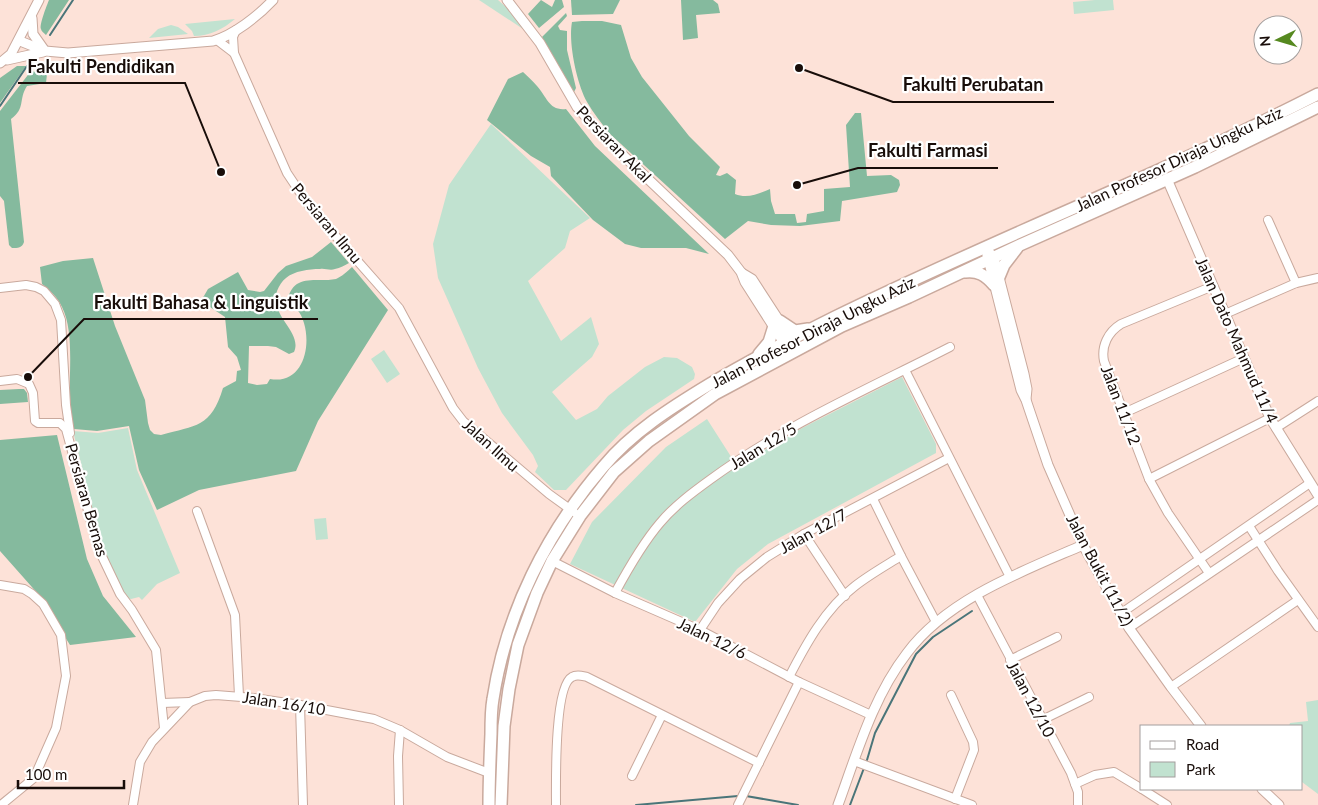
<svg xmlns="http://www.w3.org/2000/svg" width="1318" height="805" viewBox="0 0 1318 805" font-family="Lato,sans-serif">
	<rect width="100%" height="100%" fill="#fde2d8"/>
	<g fill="#c1e2d0">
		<polygon points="479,0 498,0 508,9 523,29"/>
		<polygon points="1095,0 1113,0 1114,10 1074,14 1073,2"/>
		<path d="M235 19C223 29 210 36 194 36L192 31 185 24Z"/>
		<polygon points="171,25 178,27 188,34 149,38 158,29"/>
		<polygon points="491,124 590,218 570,231 565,248 528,281 561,341 591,317 599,344 592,357 552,392 576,420 597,409 608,396 645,367 664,357 677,358 692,367 695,374 694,379 646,411 623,430 566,490 554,490 535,472 538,466 533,455 502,413 478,368 438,278 433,244 449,185"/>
		<polygon points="384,350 400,374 387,383 371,359"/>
		<polygon points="902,377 936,444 936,453 768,544 737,569 695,622 570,564 592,522 666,447 707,419 737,466 802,428"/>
		<polygon points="128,428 137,470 180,573 157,584 142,600 139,597 131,599 126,598 104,556 73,431 98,433"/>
		<polygon points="326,518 328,539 316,540 314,519"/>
		<polygon points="1318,700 1318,794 1302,782 1302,726 1289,726 1290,723 1308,721 1306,702"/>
	</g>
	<g fill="#85ba9e">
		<path d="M49 0H69L46 35C44 33 41 31 41 29 39 25 47 5 49 0Z"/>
		<polygon points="541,0 552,7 555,0 562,0 564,7 539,28 528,14"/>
		<polygon points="571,0 620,0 613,14 572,15"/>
		<polygon points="681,0 713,0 718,4 720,13 696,15 698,38 683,40"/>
		<polygon points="566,13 567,16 558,26 560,30 567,31 567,50 576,88 574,92 542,37"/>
		<path d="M582 21H602L621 25 631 58 642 77 689 136 720 167 716 175 720 176 727 173 736 180 735 194C747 199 758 194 770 189L771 201 775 214H795L797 223 806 222 807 214 824 211V189L850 187 846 125 855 113H861L867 176 891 175 899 180 900 185 897 192 842 201 840 221 800 226 771 225 748 221 725 239 610 134C602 124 594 114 587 102 577 84 568 43 572 22Z"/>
		<polygon points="17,66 26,66 0,103 0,78"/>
		<path d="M31 71 47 74 46 83 27 86C18 100 26 108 11 119L24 242C22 248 18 248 12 248L9 245 4 201 0 196V111Z"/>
		<path d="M523 72C528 77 533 81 537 86 547 97 549 111 566 109L595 146 709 254 686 248H641L625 244 593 220 551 176 550 167 531 156 487 120 508 79Z"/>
		<path d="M331 242 349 263C345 265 340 268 335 269 330 271 325 268 320 269 309 269 294 271 286 278 282 281 279 286 277 291 269 316 303 332 294 352L289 354 276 347 268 346H249L248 383 257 385 267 384 270 379C308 386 315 332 297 309L289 308 287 302C293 272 316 283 336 279 341 277 348 271 352 267L388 310 318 421 296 471 199 490 157 510 139 470 129 426 97 431 74 429C72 418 70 406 70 395 69 369 74 331 62 307 58 298 50 290 42 284L40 267 63 261 93 258 115 326 145 400 148 423 150 430 154 434 161 435C196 425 211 428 223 388L236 381 237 371 241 370 237 357 228 347 225 317 201 301 208 289 238 272 248 290 260 292 264 291 278 273 286 266 312 257Z"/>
		<polygon points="19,389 24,389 27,393 28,402 0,404 0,390"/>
		<polygon points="57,435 87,559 103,596 136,637 70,645 39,595 0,551 0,440"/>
	</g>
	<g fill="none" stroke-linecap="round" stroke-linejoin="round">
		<g stroke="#4a7579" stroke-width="2">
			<polyline points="50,35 73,0"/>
			<polyline points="0,106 27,66"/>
			<polyline points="867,760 875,733 916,654 933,637 972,611"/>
			<polyline points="746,796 798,805"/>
			<polyline points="636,805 738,796"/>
			<polyline points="850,805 864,768"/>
		</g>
		<defs>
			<g id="minor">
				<polyline points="217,40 234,53 233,37 236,30"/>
				<polyline points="234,53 287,173 309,206 399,308 453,408 463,421 549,494 574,512"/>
				<polyline points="1268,220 1296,283"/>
				<polyline points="0,288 26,285 36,287 44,291 55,304 61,320 66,405 70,433"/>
				<polyline points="1225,314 1296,283 1318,278"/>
				<polyline points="905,370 1010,577"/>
				<polyline points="0,381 17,379 29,384 33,393 35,421 38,423 60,423 66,429 98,548 120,594 132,610 156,650 164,728"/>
				<polyline points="1124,413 1244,358"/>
				<polyline points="1276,428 1318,401"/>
				<polyline points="1149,479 1270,418"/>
				<polyline points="873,499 901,556 936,622"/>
				<polyline points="197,511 235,615 239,696"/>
				<polyline points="1249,526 1278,571 1318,627"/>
				<polyline points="804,534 845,596"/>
				<polyline points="552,561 615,593 700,630 799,682 871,715"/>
				<path d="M1209 573 1168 513 1149 479 1104 361C1101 346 1108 332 1121 324L1213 286"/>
				<polyline points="0,585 24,589 32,594 43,604 61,635 66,676 56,728 34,778 1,805"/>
				<path d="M615 593C628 569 642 544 660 523 674 506 693 492 711 479 785 425 870 388 950 347"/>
				<polyline points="977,595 1071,773 1078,792 1078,805"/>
				<polyline points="1120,614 1310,483"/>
				<polyline points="1129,628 1318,500"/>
				<polyline points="700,630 718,603 740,579 767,557 804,534 949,458"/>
				<polyline points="1010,660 1057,637"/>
				<path d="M789 677C806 644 825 609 855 586 869 575 885 566 901 556"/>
				<polyline points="1171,687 1298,600"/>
				<polyline points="951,695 973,742 974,750 955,799"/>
				<polyline points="162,703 190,702"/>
				<polyline points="300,705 303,805"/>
				<polyline points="1042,720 1089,697"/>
				<polyline points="854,761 972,805"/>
				<polyline points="632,776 662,715"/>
				<polyline points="1075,784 1095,775 1114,772 1142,789"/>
				<polyline points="1142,789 1167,805"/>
				<polyline points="133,805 140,762 152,742 190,702 205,696 216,695 254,698 300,705 374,719 400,730 447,757 489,773"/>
				<polyline points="399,805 398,756 400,730"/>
				<path d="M556 805C556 785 554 686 572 677 577 674 582 676 587 677L759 763"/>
				<polyline points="738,805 799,682"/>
			</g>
			<g id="tertiary">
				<polyline points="507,0 540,43 577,107 607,140 728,255 741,272 745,282 784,343"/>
				<polyline points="32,18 33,34 45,51"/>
				<path d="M20 41 45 51 68 53 213 41C234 35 258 16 273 0"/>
				<polyline points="7,60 43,52"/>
				<polyline points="0,63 11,54 39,0"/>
				<polyline points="1167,179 1270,418 1318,495"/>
				<polyline points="990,253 994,258 1024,374 1027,389 1026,399"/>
				<polyline points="987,255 1021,390 1026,400 1048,465 1083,545 1129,628 1171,687 1201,726"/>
				<polyline points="742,273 752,279 791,339"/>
				<polyline points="1262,789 1279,805"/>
				<path d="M838 805C857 753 873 697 907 653 947 599 1023 571 1083 545"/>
			</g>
			<g id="primary">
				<path d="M965 272C978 270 986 276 994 285"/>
				<polyline points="999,277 1004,265 1017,248"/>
				<polyline points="780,321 795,331 808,329"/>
				<polyline points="759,354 769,342 774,326"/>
				<path d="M489 805C489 781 490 758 491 734 491 722 491 710 493 699 506 613 547 532 603 467 632 432 672 407 710 384 751 360 793 338 835 317 994 239 1160 175 1318 94"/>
				<polyline points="501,805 504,726 509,689 518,645 537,593 552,561 580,516 614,472 649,441 715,394 842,326 909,297 1020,245 1195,167 1318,107"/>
			</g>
		</defs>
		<use href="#minor" stroke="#c9a99d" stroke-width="10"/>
		<use href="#tertiary" stroke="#c9a99d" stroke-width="11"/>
		<use href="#primary" stroke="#c9a99d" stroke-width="14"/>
		<use href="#minor" stroke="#fff" stroke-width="8"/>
		<use href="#tertiary" stroke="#fff" stroke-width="9"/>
		<use href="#primary" stroke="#fff" stroke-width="11"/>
	</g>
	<g text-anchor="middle" stroke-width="4.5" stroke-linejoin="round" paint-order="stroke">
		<g font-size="16" fill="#180d09" stroke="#fff">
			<text transform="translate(614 144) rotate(46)" y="6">Persiaran Akal</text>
			<text transform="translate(1179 159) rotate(-25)" y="6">Jalan Profesor Diraja Ungku Aziz</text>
			<text transform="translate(327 223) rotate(50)" y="6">Persiaran Ilmu</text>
			<text transform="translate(813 332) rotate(-27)" y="6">Jalan Profesor Diraja Ungku Aziz</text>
			<text transform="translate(1237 340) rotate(66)" y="6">Jalan Dato Mahmud 11/4</text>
			<text transform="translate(1121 405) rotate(69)" y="6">Jalan 11/12</text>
			<text transform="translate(491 445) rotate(42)" y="6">Jalan Ilmu</text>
			<text transform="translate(763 446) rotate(-31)" y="6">Jalan 12/5</text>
			<text transform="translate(87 500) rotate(74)" y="6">Persiaran Bernas</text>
			<text transform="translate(813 531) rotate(-29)" y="6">Jalan 12/7</text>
			<text transform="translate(1100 570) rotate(62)" y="6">Jalan Bukit (11/2)</text>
			<text transform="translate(712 638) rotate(26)" y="6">Jalan 12/6</text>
			<text transform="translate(1031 699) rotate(62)" y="6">Jalan 12/10</text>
			<text transform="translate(284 703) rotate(9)" y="6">Jalan 16/10</text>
		</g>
	</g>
	<path fill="none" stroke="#180d09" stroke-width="2" d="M221 172L185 83H18M799 68L893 102H1054M797 185L858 168H998M28 377L84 319H318"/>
	<g fill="#180d09" stroke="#fff" stroke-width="2">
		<circle cx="221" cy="172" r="5"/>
		<circle cx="799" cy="68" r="5"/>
		<circle cx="797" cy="185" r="5"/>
		<circle cx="28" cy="377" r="5"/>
	</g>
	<g font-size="18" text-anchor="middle" font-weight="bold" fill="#180d09" stroke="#fff" stroke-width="4.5" stroke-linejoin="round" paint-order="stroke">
		<text x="101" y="73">Fakulti Pendidikan</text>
		<text x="973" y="91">Fakulti Perubatan</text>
		<text x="928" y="157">Fakulti Farmasi</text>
		<text x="201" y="309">Fakulti Bahasa &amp; Linguistik</text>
	</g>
	<rect x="1140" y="725" width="162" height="65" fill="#ffffff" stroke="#a39e9d"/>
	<rect x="1150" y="741" width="25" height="8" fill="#ffffff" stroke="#a39e9d"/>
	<text x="1186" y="750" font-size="15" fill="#180d09">Road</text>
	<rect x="1150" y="762" width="25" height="15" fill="#c1e2d0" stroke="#a39e9d"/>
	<text x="1186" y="775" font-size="15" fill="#180d09">Park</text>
	<g transform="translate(1278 40) rotate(265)"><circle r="24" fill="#ffffff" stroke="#a39e9d"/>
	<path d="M0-4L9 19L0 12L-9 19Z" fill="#568920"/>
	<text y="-8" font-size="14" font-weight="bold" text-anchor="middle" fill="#180d09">N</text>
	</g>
	<path d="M18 780v8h106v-8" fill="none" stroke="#180d09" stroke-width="2.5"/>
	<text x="25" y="780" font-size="15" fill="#180d09" stroke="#ffffff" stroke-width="4" paint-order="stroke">100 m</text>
</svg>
